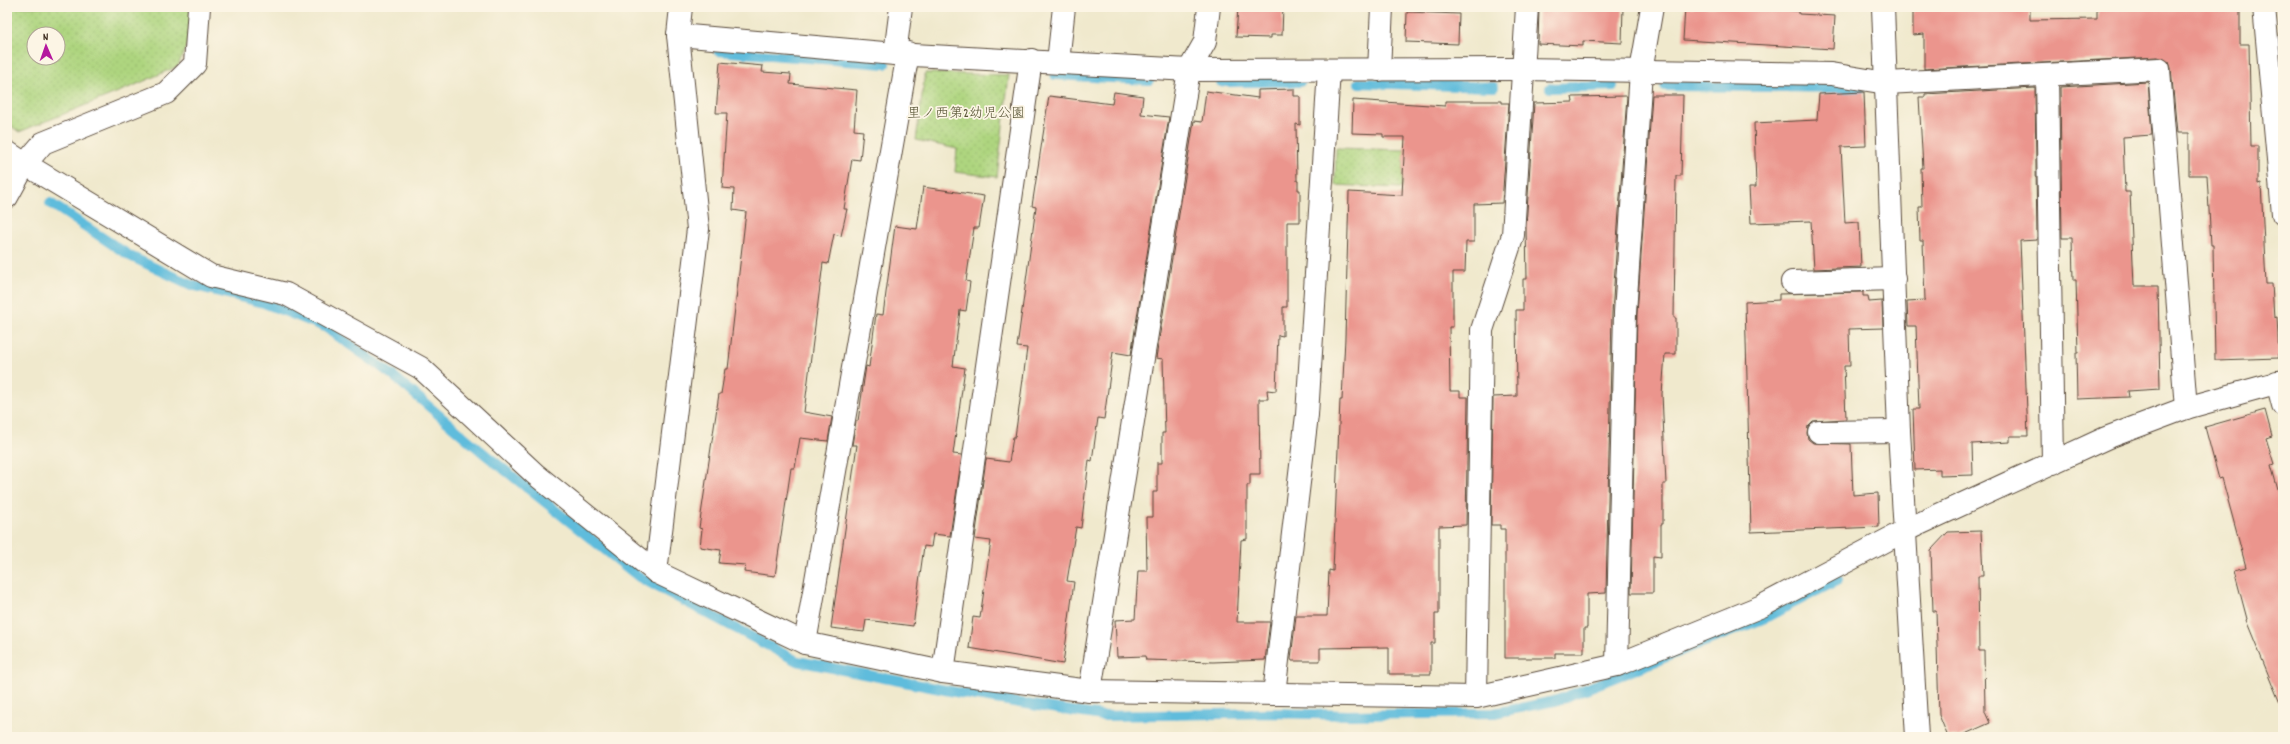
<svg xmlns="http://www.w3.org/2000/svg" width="2290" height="744" viewBox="0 0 2290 744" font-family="Dekko,'Klee One',sans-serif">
	<defs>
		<pattern id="park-dots" width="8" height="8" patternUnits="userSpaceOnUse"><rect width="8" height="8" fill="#aed57f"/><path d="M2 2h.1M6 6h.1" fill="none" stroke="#97b76d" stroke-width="1.8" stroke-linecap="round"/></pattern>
	</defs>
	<rect width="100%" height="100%" fill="#fcf5e5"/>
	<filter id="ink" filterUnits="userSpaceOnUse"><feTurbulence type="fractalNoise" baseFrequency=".025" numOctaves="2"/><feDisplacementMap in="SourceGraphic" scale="8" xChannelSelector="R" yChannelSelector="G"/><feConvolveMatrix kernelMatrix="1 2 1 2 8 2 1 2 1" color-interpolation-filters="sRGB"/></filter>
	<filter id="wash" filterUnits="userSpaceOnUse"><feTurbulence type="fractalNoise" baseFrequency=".012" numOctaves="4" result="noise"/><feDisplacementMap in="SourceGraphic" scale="16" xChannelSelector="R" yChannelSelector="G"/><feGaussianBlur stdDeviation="0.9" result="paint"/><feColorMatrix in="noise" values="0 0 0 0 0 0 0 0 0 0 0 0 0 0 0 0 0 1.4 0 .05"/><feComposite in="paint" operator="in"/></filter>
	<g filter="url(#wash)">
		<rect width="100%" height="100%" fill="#f0e9cd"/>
		<g fill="url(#park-dots)" stroke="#74804e" fill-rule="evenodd">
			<path d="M7 7H191V34L178 66 133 86 19 132 7 123ZM34 34H58V58H34Z"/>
			<polygon points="925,73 1009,75 997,177 955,172 957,149 916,140"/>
			<polygon points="1336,148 1405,150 1402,188 1335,185"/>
		</g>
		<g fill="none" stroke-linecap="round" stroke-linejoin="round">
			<g stroke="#5ebcdc" stroke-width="10">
				<polyline points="718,51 885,64"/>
				<polyline points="1055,75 1149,80"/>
				<polyline points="1221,82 1300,82"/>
				<polyline points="1359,83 1494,87"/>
				<polyline points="1665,86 1861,88"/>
				<polyline points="1550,88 1613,86"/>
				<polyline points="50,203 130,256 191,285 264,303 325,327 391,374 481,451 639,577 797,661 976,696 1102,716 1275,713 1347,715 1494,713 1555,701 1765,618 1838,580"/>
			</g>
		</g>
		<g id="blocks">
			<g fill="#eb958d">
				<polygon points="1238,7 1283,7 1282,35 1271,35 1271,38 1236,37"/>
				<polygon points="1539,7 1623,7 1622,43 1583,41 1583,46 1538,44"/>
				<polygon points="1685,7 1776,7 1776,10 1799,11 1799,14 1835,16 1833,49 1683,40"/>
				<polygon points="1913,7 2030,7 2030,20 2097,19 2097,7 2240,7 2240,44 2249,44 2251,146 2258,146 2258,184 2261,183 2266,284 2272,284 2274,318 2277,317 2279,358 2215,360 2213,245 2211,245 2207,175 2189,175 2189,133 2177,133 2171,68 2169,62 2158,57 1924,69 1924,34 1913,35"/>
				<polygon points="1407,12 1459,14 1458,44 1406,42"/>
				<polygon points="720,62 763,66 762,72 791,74 790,84 857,90 854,130 863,131 860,160 852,159 844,209 847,209 841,236 834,234 828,264 823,263 804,412 832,417 828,441 800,438 795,468 791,468 775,576 744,572 745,565 719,563 721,550 700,547 702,529 699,528 719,394 721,394 725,369 728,369 746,212 733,210 734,189 722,188 727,113 716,113"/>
				<polygon points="2148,82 2152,135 2123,137 2125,192 2130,192 2134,286 2158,286 2160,389 2128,391 2129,397 2077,399 2076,353 2078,353 2076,280 2073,280 2072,238 2062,238 2060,87"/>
				<polygon points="2035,88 2037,240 2020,241 2028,436 2010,436 2010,442 1972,444 1973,475 1940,476 1940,469 1915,470 1913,409 1919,409 1916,326 1908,326 1907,301 1925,300 1923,241 1920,241 1919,207 1922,207 1921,168 1923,168 1919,97 1925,97 1925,94"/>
				<polygon points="1294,89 1294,96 1300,96 1300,125 1296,124 1297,181 1298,181 1298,190 1300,190 1300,222 1287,222 1287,307 1283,307 1283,336 1278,335 1276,391 1267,390 1268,399 1259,399 1260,474 1250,474 1250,485 1247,485 1247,539 1241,540 1237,622 1270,622 1265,660 1213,662 1146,660 1145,656 1117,657 1115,620 1135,619 1138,571 1147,571 1146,517 1153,517 1153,492 1157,492 1157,463 1162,463 1162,433 1165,433 1163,359 1156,358 1194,121 1202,122 1206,91 1258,98 1258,90"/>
				<polygon points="1114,92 1143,96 1141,114 1169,117 1131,355 1113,352 1104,419 1098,418 1092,461 1089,460 1081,528 1076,527 1067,581 1074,582 1063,664 969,648 973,617 980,618 991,541 975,539 986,459 1009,462 1013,437 1015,437 1024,372 1027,348 1017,347 1036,207 1032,206 1049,96 1112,104"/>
				<polygon points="1864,92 1866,146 1841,147 1845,223 1859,222 1861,267 1814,269 1811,221 1751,223 1749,187 1756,187 1754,123 1817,120 1819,94"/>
				<polygon points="1652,95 1683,95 1681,176 1676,176 1674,318 1676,318 1676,354 1665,354 1662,394 1666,484 1663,484 1663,524 1661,524 1661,557 1653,556 1653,593 1631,593 1637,314"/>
				<polygon points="1627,96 1612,313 1606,593 1587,594 1587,628 1584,628 1584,653 1555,653 1555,658 1505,658 1505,529 1500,529 1500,525 1491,525 1493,397 1517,396 1516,310 1523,310 1523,279 1527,279 1526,227 1534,103 1573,102 1572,97"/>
				<polygon points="1353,100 1445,106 1445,101 1501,101 1501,103 1509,103 1502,203 1474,204 1474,242 1466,242 1465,272 1453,272 1453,327 1449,327 1450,391 1460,391 1460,397 1468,397 1466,525 1439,526 1439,614 1435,614 1435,643 1431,643 1431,674 1389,674 1389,647 1320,648 1320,661 1292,661 1291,659 1296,616 1327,616 1329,570 1333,571 1340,400 1342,400 1345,338 1349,192 1402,195 1405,137 1383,137 1383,134 1352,133"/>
				<polygon points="923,187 984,196 979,228 974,228 966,281 970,282 966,311 960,310 953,366 965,368 953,454 962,455 950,536 933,534 931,547 924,546 913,626 866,620 864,632 831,628 857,445 852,445 856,421 858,421 866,366 869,367 876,314 883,315 895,226 917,229"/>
				<polygon points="1863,292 1863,296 1868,296 1869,302 1882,301 1883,328 1849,329 1850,366 1844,366 1846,419 1813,421 1808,426 1807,433 1808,439 1813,443 1851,444 1853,495 1878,493 1879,527 1751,532 1745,302 1779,300 1779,294"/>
				<polygon points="2265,410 2272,436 2266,438 2274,464 2271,465 2283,508 2282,708 2246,620 2247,619 2234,570 2246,567 2222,478 2219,479 2205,427"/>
				<polygon points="1981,531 1983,576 1978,576 1979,651 1984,651 1985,712 1990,723 1958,737 1948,737 1939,715 1936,611 1933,611 1931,550 1948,532"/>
			</g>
		</g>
	</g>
	<g filter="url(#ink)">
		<use href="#blocks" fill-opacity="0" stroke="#564738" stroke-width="1"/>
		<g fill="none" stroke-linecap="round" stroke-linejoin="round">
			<defs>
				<g id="street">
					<polyline points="199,7 195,64 166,93 43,143 25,164 211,276 286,294 421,368 535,474 656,572 805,643 943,672 1090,691 1476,697 1617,665 1762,606 1906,530 2106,438 2186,408 2283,381"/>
					<polyline points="1883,7 1899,431 1917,737"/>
					<polyline points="2264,7 2283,214"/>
					<polyline points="678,35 895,54 1189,70 1522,69 1831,74 1886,83 2159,69 2186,408"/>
					<polyline points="895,54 901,7"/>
					<polyline points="1058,62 1064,7"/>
					<polyline points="1379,70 1382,7"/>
					<polyline points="2047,75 2053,463"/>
					<polyline points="1792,282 1894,279"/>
					<polyline points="2277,382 2283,405"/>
					<polyline points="1819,432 1899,431"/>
					<polyline points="656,572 698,229 678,35 681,7"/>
					<polyline points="805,643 908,53"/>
					<polyline points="1617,665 1625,313 1641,71 1652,7"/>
					<polyline points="943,672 1031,60"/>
					<polyline points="1090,691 1189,70 1205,42 1209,7"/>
					<polyline points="1274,694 1307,415 1329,70"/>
					<polyline points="1476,697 1482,330 1513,235 1527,7"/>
				</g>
				<polyline id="secondary" points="7,152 25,164 7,197"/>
			</defs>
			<use href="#street" stroke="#564738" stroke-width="24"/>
			<use href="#secondary" stroke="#564738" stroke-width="24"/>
			<use href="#street" stroke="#fff" stroke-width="22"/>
			<use href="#secondary" stroke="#fff" stroke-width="22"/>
		</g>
	</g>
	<g text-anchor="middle" stroke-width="3.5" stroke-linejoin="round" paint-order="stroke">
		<g font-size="14" fill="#585536" stroke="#fcf5e5">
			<text x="966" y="117">里ノ西第2幼児公園</text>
		</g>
	</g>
	<rect width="2290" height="744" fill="none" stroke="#fcf5e5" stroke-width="24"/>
	<g transform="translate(46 46) rotate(358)"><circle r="19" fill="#fcf5e5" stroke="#afa495"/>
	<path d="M0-3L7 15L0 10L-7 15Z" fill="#b5179e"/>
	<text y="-6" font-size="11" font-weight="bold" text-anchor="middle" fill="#3b2a1e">N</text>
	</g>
</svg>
